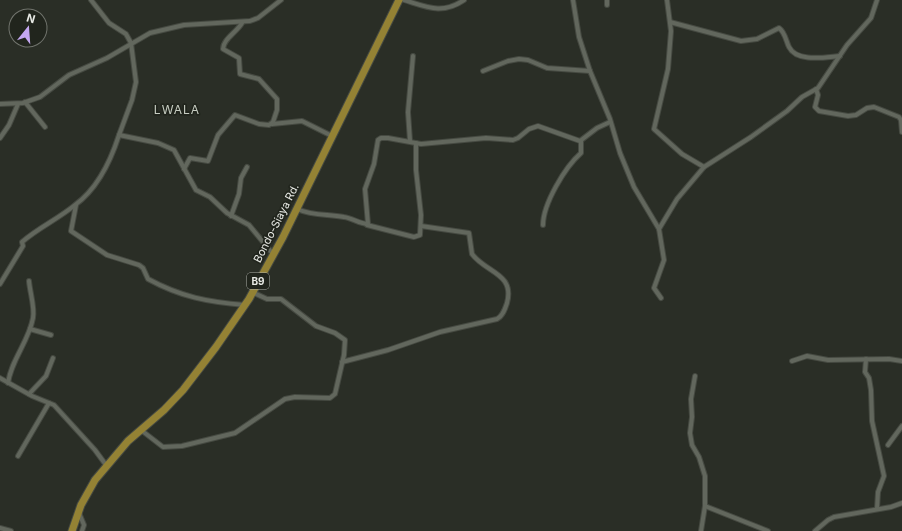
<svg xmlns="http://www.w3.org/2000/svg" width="902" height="531" viewBox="0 0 902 531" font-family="Inter,sans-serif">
	<rect width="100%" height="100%" fill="#2a2e26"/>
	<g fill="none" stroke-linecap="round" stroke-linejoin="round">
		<defs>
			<g id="minor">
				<polyline points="91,0 109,23 126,34 131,43 136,82 132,100 119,135 158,143 174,150 196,190 210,197 227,213 249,225 273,254"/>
				<path d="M404 0C427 7 442 15 464 0"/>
				<polyline points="573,0 579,37 590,71 610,119 620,153 634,187 659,229"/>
				<polyline points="607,0 607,5"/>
				<polyline points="667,0 671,31 668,69 654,129 682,154 704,167"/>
				<path d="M670 22 741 41 757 39 779 28C785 32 786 41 789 47 797 63 826 57 840 56"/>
				<polyline points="483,71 508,61 519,59 528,60 547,68 590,71"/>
				<polyline points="816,89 818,95 815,107 819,111 848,116 856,115 867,108 874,107 899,117 901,120 902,132"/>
				<polyline points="25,102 45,127"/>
				<polyline points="0,104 23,103 40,97 69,75 107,58 150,33 184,25 250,21 258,18 281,0"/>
				<polyline points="272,124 302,121 332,136"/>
				<polyline points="0,138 9,125 18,104"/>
				<polyline points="410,141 408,112 413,56"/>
				<path d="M184 169 190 158 208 161 218 135 235 115 259 124 269 125 273 122 277 110V99L259 79 240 74 239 58 223 49C223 39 237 32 242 23"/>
				<path d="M76 205 71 231 107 255 139 265 143 268 148 279C181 297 208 302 245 305"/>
				<path d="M297 209C313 216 327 214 344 217 352 218 360 224 368 224L365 189 374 164 378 140 381 138H388L421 144 486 138 513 140 518 138 529 129 538 126 580 141 597 128 610 122"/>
				<polyline points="231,216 239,194 241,178 247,167"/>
				<polyline points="367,225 414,237 420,235 421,215 416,170 416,143"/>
				<path d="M543 225C543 204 565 167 581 153V141"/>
				<path d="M0 284 23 246 22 242C38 228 58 219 75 205 97 189 111 160 119 135"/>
				<polyline points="661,298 654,288 664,260 659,229 677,199 704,167 751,137 787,111 802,97 818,88 847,45 871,18 877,0"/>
				<polyline points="30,329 51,335"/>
				<polyline points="866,359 865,372 869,378 871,390 872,421 884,476 878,492 877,509"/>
				<polyline points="792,361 807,356 828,360 889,359 902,361"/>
				<path d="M342 362 388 350 440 332 497 319C503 316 505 309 507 303 515 273 486 273 472 254L469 233 421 226"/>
				<polyline points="695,376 691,399 692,417 690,433 692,445 699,457 705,476 705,506 701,531"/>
				<polyline points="0,378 32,396 54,405 95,450 106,465"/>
				<path d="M8 383C11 360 29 341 33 318 35 307 30 293 29 281"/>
				<polyline points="29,394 46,376 53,358"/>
				<polyline points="141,430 163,447 182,446 235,433 285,399 295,397 330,398 335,394 344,355 345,340 335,333 316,326 281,299 267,299 252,292"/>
				<polyline points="888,445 902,426"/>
				<polyline points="18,456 49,403"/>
				<polyline points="705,506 768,531"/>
				<polyline points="79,513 84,525 82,531"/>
				<polyline points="0,528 11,531"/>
				<polyline points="815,531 828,520 834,517 891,507 902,503"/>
			</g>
			<polyline id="trunk" points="72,531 81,505 95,480 128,441 164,410 183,390 216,347 249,299 283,237 399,0"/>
		</defs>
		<use href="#minor" stroke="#464a42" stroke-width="6"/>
		<use href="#trunk" stroke="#464a42" stroke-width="9"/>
		<use href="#minor" stroke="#62675d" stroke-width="4"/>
		<use href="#trunk" stroke="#948234" stroke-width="7"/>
	</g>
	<g text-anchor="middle" stroke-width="3.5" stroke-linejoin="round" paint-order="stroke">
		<rect fill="#21251d" stroke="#acafa9" stroke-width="1" x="247" y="273" width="22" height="16" rx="3"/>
		<g font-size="10" font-weight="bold" fill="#e8eae5">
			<text x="258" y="285">B9</text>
		</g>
		<g font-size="11" fill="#e8eae5" stroke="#21251d">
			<text transform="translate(276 223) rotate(-63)" y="4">Bondo-Siaya Rd.</text>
		</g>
		<g font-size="12" letter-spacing="1" fill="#c7cdc2" stroke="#21251d">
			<text x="177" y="114">LWALA</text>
		</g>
	</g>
	<g transform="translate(28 28) rotate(17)"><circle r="19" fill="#21251d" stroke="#71746d"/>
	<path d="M0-3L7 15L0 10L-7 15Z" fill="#c4a7f1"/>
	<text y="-6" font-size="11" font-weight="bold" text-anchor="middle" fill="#e8eae5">N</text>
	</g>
</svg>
